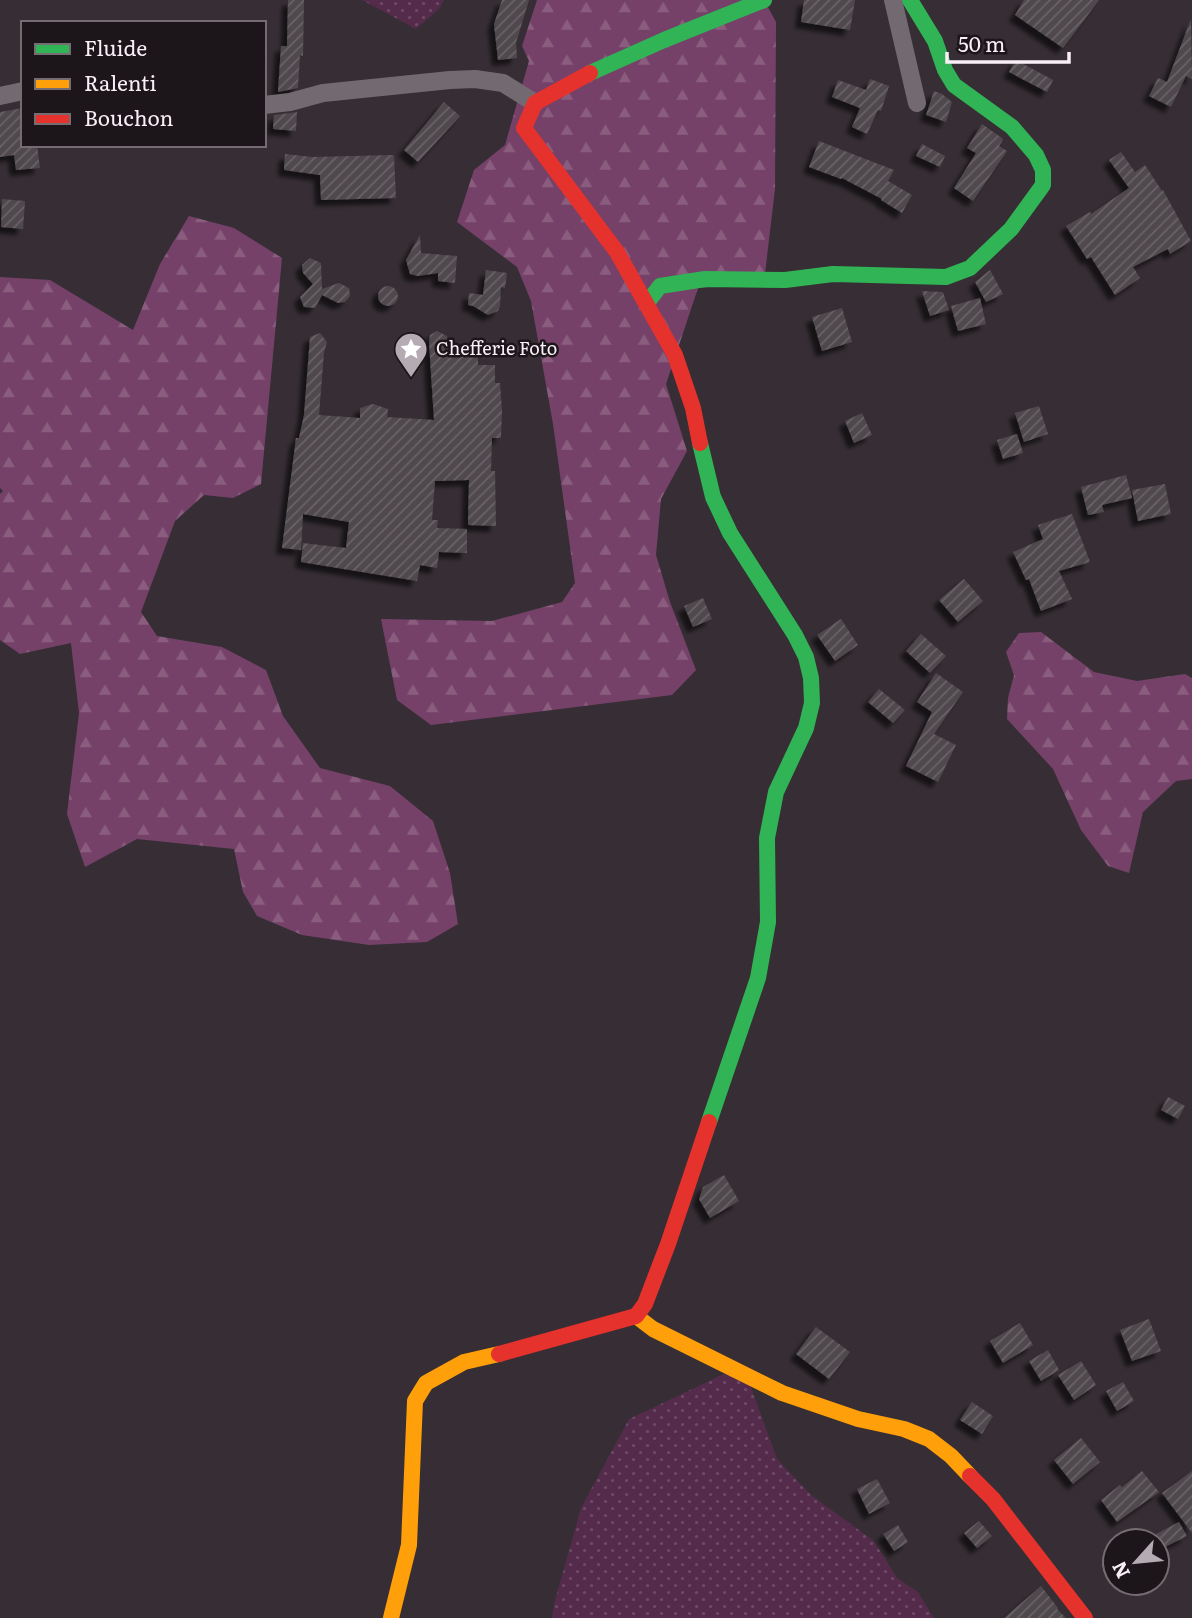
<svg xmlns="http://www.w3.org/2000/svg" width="1192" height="1618" viewBox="0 0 1192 1618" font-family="Literata,serif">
	<defs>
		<pattern id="grass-dots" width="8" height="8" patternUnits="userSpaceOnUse" patternTransform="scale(1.75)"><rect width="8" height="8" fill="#542b4b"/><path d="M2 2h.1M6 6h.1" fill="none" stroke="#6e4a66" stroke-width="1.8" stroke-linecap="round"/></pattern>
		<pattern id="forest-firs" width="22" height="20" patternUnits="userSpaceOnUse" patternTransform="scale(1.75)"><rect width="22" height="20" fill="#754169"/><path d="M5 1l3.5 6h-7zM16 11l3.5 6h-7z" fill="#8a5d7f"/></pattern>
		<pattern id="building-hatch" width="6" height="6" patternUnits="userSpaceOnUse" patternTransform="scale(1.75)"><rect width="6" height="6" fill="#4f484d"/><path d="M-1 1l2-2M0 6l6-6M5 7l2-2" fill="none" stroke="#696367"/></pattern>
		<filter id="shadow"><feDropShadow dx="-6" dy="6" stdDeviation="2" flood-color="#0009"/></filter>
	</defs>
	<rect width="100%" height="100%" fill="#362e34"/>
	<g fill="url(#grass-dots)">
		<polygon points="362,0 444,0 439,9 416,29"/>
		<polygon points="743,1365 777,1459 811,1495 874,1541 897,1578 918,1592 934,1618 552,1618 554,1604 581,1508 629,1419"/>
	</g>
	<g fill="url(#forest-firs)">
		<polygon points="537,0 764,0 776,22 775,189 764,282 698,288 666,384 687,451 661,499 656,555 670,602 696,670 672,695 431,725 397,700 381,619 492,621 562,602 575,583 553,424 531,301 517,267 457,222 474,170 505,145 529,61 522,46"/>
		<polygon points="189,216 234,228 282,258 261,484 233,498 204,495 175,521 141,612 157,636 222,647 266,670 283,716 320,768 390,786 433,821 450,873 458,924 427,942 369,945 302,935 257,916 243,892 234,849 137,839 85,867 67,814 79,713 71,643 20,654 0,640 0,494 3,491 0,488 0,277 50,280 133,330 160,264"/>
		<polygon points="1041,632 1094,672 1137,681 1185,674 1192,678 1192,779 1176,781 1143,812 1129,873 1108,866 1081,830 1053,769 1007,719 1008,698 1014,675 1006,652 1019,633"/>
	</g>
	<g fill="url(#building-hatch)" filter="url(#shadow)">
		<polygon points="288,0 304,0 303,56 300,55 298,88 278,92 281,46 287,46"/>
		<polygon points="502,0 529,0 516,43 517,58 498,60 494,24"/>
		<polygon points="804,0 855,0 850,30 801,22"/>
		<polygon points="1024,0 1099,0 1063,48 1015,15"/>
		<polygon points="1191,19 1192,79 1186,76 1171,107 1149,96 1158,78 1167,82"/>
		<polygon points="1016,60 1053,80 1047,92 1009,72"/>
		<polygon points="870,79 889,86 881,111 878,110 867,134 852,127 860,108 832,97 838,80 866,90"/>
		<polygon points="934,91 942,94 952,102 946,122 926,115"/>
		<polygon points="444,102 460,116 418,162 404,150"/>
		<polygon points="23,108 23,145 37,145 40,168 16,170 14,155 0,157 0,112"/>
		<polygon points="297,112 296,131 273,129 274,115"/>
		<polygon points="982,124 1002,138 1003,140 999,146 1007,151 973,201 954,188 976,153 967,148"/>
		<polygon points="819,141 894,170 888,181 912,195 902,213 881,200 882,199 842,178 841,179 809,167"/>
		<polygon points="922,144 945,156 940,167 916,156"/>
		<polygon points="1121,152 1135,172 1145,165 1162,191 1163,190 1191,241 1170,254 1168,249 1133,267 1140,278 1115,295 1091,257 1087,259 1066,226 1090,212 1091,214 1129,188 1109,160"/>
		<polygon points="285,154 312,157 394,155 396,198 321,200 320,175 284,170"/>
		<polygon points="2,199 25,201 23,229 1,227"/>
		<polygon points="420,235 421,253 457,256 455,283 438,281 438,273 418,276 410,274 406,260"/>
		<polygon points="310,258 321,263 322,289 339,283 349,288 350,296 345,302 338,303 322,295 315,308 304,307 300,297 313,284 303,273 302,265"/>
		<polygon points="486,270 507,273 505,288 501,287 500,306 498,311 488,315 473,306 468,305 469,293 483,295"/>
		<polygon points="990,270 1003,294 986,302 975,282"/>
		<circle cx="388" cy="296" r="10"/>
		<polygon points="922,291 943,292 949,310 930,316"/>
		<polygon points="980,298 986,324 958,331 951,306"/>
		<polygon points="842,308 852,342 822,351 812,317"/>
		<polygon points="437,331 447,336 449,355 478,354 478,365 495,365 495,383 500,383 502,411 501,438 492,438 491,471 495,471 496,526 468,525 469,480 435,481 432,520 438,520 437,528 467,529 467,553 439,552 437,568 420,565 417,581 301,562 303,543 346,548 349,522 303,514 301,550 282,548 296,438 299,438 304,415 310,337 320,333 327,342 324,352 319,415 360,418 360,408 373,404 388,409 387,417 434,420 429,342 430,335"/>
		<polygon points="1039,406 1048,434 1024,442 1015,413"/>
		<polygon points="862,413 872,435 854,443 845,421"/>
		<polygon points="1017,434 1023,453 1003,459 997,440"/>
		<polygon points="1126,475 1132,498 1102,505 1104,512 1088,515 1081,487"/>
		<polygon points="1165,484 1171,514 1138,521 1132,490"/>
		<polygon points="1072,514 1090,562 1059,571 1072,599 1041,611 1029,579 1026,580 1013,552 1043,539 1038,525"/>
		<polygon points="964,579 983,601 958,622 939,600"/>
		<polygon points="703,598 712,619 693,627 684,606"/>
		<polygon points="841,619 858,645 835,661 817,635"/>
		<polygon points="921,634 946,656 930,673 906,651"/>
		<polygon points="936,673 963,692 934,734 956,745 938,782 906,766 932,712 917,702"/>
		<polygon points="879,689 905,710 893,723 868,702"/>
		<polygon points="1168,1097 1185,1106 1178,1119 1161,1110"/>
		<polygon points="724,1175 739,1201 710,1218 699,1199 703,1187"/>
		<polygon points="1149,1319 1161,1351 1132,1361 1120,1330"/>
		<polygon points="1020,1323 1033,1345 1003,1363 990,1341"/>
		<polygon points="816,1327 850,1352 829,1379 796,1354"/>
		<polygon points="1048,1350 1059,1370 1041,1381 1029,1361"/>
		<polygon points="1081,1361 1096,1385 1074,1400 1058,1375"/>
		<polygon points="1123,1382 1134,1401 1117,1411 1106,1391"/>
		<polygon points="972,1402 993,1416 982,1434 960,1420"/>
		<polygon points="1081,1438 1100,1462 1073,1484 1054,1460"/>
		<polygon points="1142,1471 1159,1492 1117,1522 1101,1500 1120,1485 1122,1487"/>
		<polygon points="1192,1471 1192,1533 1162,1493"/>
		<polygon points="877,1479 890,1503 869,1514 857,1489"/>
		<polygon points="979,1521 992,1536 977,1548 964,1533"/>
		<polygon points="1179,1522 1187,1536 1161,1549 1154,1535"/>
		<polygon points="898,1525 908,1542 894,1551 883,1534"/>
		<polygon points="1041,1586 1058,1608 1057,1609 1066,1618 1004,1618"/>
	</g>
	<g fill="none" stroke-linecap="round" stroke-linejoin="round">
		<g stroke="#726a70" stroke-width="18">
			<polyline points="893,0 917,103"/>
			<polyline points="0,96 23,91"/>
			<polyline points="264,105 290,102 323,93 450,80 475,79 503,83 535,103"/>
		</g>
		<g stroke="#30b455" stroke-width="16">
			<polyline points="590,73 664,40 764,0"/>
			<polyline points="647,303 660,286 705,279 785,280 833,274 946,277 970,268 1011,229 1043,185 1043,170 1036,155 1012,127 954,85 945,70 935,41 910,0"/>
			<polyline points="700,443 713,497 730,533 795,635 806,657 811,678 812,703 806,728 776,792 767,838 768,922 758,978 709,1122"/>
		</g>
		<g stroke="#ff9f0a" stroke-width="16">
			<polyline points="636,1316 653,1329 782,1393 858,1419 904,1429 929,1439 951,1456 970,1476"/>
			<polyline points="391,1618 409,1545 415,1401 426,1383 464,1362 499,1354"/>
		</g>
		<g stroke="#e5322d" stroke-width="16">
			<polyline points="590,73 535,103 524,128 617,252 675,355 693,408 700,443"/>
			<polyline points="499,1354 636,1316 645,1304 668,1244 709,1122"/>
			<polyline points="970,1476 993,1499 1085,1618"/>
		</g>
	</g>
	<defs>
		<symbol id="sight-pin" viewBox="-11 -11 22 30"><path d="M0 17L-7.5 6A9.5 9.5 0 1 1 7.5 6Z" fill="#b5abb3" stroke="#1c151a"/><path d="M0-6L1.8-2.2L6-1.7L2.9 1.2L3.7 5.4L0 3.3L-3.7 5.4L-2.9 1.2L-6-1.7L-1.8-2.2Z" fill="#fff"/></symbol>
	</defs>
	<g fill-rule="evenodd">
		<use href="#sight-pin" x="392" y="330" width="38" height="52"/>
	</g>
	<g text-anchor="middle" stroke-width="5" stroke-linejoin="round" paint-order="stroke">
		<g font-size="18" fill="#faeff7" stroke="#1c151a" text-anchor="start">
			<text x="436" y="355">Chefferie Foto</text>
		</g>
	</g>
	<rect x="21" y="21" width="245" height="126" fill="#1c151a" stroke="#756c72" stroke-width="2"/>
	<rect x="35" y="44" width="35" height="10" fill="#30b455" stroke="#756c72" stroke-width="2"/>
	<text x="84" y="56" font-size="21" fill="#faeff7">Fluide</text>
	<rect x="35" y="79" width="35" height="10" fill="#ff9f0a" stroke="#756c72" stroke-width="2"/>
	<text x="84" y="91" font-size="21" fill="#faeff7">Ralenti</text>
	<rect x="35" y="114" width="35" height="10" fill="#e5322d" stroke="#756c72" stroke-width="2"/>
	<text x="84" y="126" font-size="21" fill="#faeff7">Bouchon</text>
	<g transform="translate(1136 1562) rotate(243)"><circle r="33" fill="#1c151a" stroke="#756c72" stroke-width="2"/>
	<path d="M0-5L12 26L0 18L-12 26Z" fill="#b5abb3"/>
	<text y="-10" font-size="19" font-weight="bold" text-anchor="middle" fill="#faeff7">N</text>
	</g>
	<path d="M947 52v10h122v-10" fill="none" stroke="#faeff7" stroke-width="3.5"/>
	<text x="958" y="52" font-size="21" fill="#faeff7" stroke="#1c151a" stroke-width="5" paint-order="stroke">50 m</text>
</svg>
